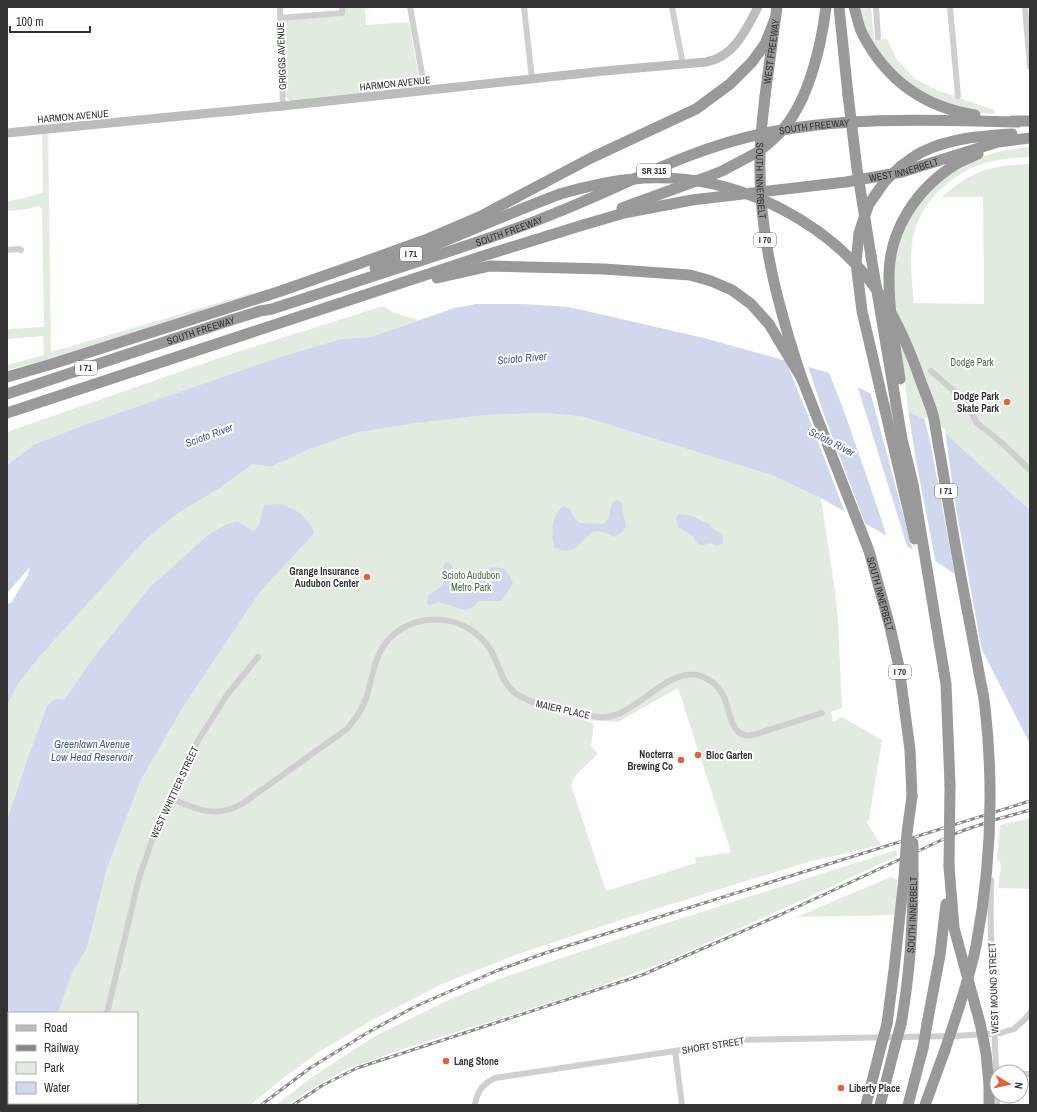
<svg xmlns="http://www.w3.org/2000/svg" width="1037" height="1112" viewBox="0 0 1037 1112" font-family="'Archivo Narrow',sans-serif">
	<rect width="100%" height="100%" fill="#fff"/>
	<g fill="#e1ebdf" fill-rule="evenodd">
		<polygon points="344,7 379,7 365,9 366,25 409,22 420,83 414,90 291,102 286,97 284,20 337,16"/>
		<polygon points="858,7 871,7 874,39 887,39 897,60 915,79 937,90 994,110 995,114 979,113 962,109 921,93 887,65 864,26"/>
		<polygon points="42,131 48,131 51,352 252,293 258,301 116,343 7,370 7,365 44,355 43,336 7,339 7,329 44,327 42,209 39,206 28,209 7,211 7,202 43,193"/>
		<path d="M1030 147V157C1015 158 999 159 985 163 952 173 920 202 913 237 909 259 912 281 914 303L984 304 983 197H942C971 171 991 165 1030 164V510L935 424 908 411C905 383 902 355 898 327 895 307 891 286 893 266 903 195 961 152 1030 147Z"/>
		<polygon points="383,306 392,312 419,320 371,337 341,339 283,356 84,425 35,444 7,465 7,432 231,354"/>
		<path d="M547 413 584 417 655 439 771 475 821 498 835 591 838 620 842 708 831 712 833 722 842 717 882 740 869 820 866 821 881 845 808 862 630 917 518 954 444 983 374 1019 319 1052 282 1079 250 1105H79L80 1103H137V1013H55L59 1010 73 971 87 948 107 868 141 780 181 710 260 592 314 534 259 525 253 531 238 521 227 524 209 534 150 587 96 654 64 700 47 706 31 749 7 820V706L17 685 41 655 145 539 177 514 218 489 253 464 271 467 307 450 359 432 417 423 486 415ZM678 688 731 852 695 858 696 863 606 891 571 785C575 773 589 763 598 754L591 746 594 724 584 720 618 722Z"/>
		<polygon points="1030,818 1030,889 998,888 1001,865 997,858 1000,825"/>
		<polygon points="896,850 897,856 776,912 662,963 580,993 403,1049 342,1071 303,1094 287,1105 276,1105 311,1078 373,1037 444,1002 499,979 651,928"/>
		<polygon points="891,877 897,880 897,915 796,917"/>
	</g>
	<g fill="#cfd8ed">
		<polygon points="476,304 523,304 569,307 704,338 830,373 859,388 935,424 1030,510 1030,744 980,646 964,580 935,561 887,536 821,498 771,475 584,417 547,413 486,415 417,423 359,432 307,450 271,467 253,464 218,489 177,514 145,540 41,655 17,685 7,706 7,604 11,603 28,575 30,567 7,593 7,465 35,444 84,425 283,356 341,339 371,337 454,308"/>
		<path d="M616 500 621 502 626 527 621 533 614 537C609 535 604 531 599 531 581 531 580 561 554 547 551 532 551 517 563 506L570 509 573 516 580 523 603 524 609 518 612 503Z"/>
		<path d="M264 505C270 505 280 503 286 506 298 510 312 521 314 534L260 592 181 710 141 780 107 868 87 948 73 971 59 1010 55 1013H9V1036H7V820L31 749 47 706 55 699 64 700 96 654 150 587 209 534 227 524 238 521 253 531 259 525Z"/>
		<path d="M679 514 689 515 709 524 713 529 722 534 723 543 718 546 709 543C700 548 696 544 693 536L678 527 676 518Z"/>
		<path d="M448 562C456 570 459 580 469 585 488 578 479 562 505 569L510 576 513 584 501 601H479L472 608 464 610 439 602 431 605 427 604 428 596 443 585 444 576 443 568 444 564Z"/>
	</g>
	<g fill="#fff">
		<polygon points="784,357 807,363 824,415 866,526 846,515 807,413"/>
		<polygon points="828,370 857,385 908,549 887,538 881,518 844,411"/>
		<polygon points="870,391 886,399 901,458 890,400 908,409 916,461 936,564 913,551"/>
		<polygon points="924,417 936,422 945,430 954,497 983,657 978,646 962,581 955,576 930,441"/>
	</g>
	<g fill="none" stroke-linecap="round" stroke-linejoin="round">
		<g stroke="#cfcfcf" stroke-width="6">
			<polyline points="280,7 283,106"/>
			<polyline points="410,7 425,90"/>
			<polyline points="524,7 532,79"/>
			<polyline points="672,7 683,65"/>
			<polyline points="876,7 878,37"/>
			<polyline points="950,7 958,96"/>
			<polyline points="1025,7 1030,67"/>
			<polyline points="280,18 342,13 342,7"/>
			<polyline points="7,250 19,249 21,250"/>
			<polyline points="931,371 955,392 966,404 977,423 1003,444 1030,470"/>
			<path d="M170 798C196 809 215 819 242 804L347 729C355 720 362 710 366 698 373 677 374 654 390 638 419 609 468 615 490 649 499 663 501 682 515 693 531 704 551 707 569 711 579 713 589 716 599 717 633 721 663 669 697 675 709 678 719 686 724 697 730 711 731 740 753 735L822 713"/>
			<path d="M991 880C990 927 991 975 994 1023 995 1050 997 1078 997 1105"/>
			<polyline points="107,1013 139,878 159,820 199,739 227,695 258,657"/>
			<polyline points="675,1051 682,1105"/>
			<polyline points="1021,1074 1030,1074"/>
			<polyline points="75,1105 76,1103"/>
			<path d="M475 1105C477 1091 483 1084 495 1078L675 1051 734 1040 956 1036 1001 1033 1014 1029 1025 1019 1030 1013"/>
		</g>
		<path stroke="#bcbcbc" stroke-width="9" d="M7 133 283 106 604 71 706 62C734 57 746 30 758 7"/>
		<g stroke="#999" stroke-width="11">
			<polyline points="839,7 848,95"/>
			<path d="M854 7C857 16 858 25 862 33 886 80 923 107 975 115"/>
			<path id="s1" d="M765 96 777 7"/>
			<path d="M802 99C815 70 822 39 826 7"/>
			<polyline points="1012,121 1030,121"/>
			<path d="M901 166C908 161 914 156 922 152 950 138 981 136 1012 134"/>
			<polyline points="885,181 869,204 864,218 859,233 856,263 862,311 915,539"/>
			<polyline points="622,208 707,177 722,171 758,152"/>
			<polyline points="871,256 902,439 913,484 946,684 950,785"/>
			<path d="M375 268C438 246 498 217 560 194"/>
			<path id="s2" d="M437 278 490 266 604 269 690 275 711 281 732 290 751 304 769 324 802 379 869 551 890 627 899 667 910 750 912 796"/>
			<polyline points="7,377 52,364 281,291 375,258 425,240 479,217 591,158 696,109 730,84 752,62 765,44 775,19"/>
			<path d="M900 379C895 346 889 313 889 279 888 231 916 189 956 164 963 160 971 157 978 154"/>
			<path id="s3" d="M7 394 228 321 260 311 272 309C326 291 381 274 435 256 475 243 515 230 553 214 622 187 688 149 761 134 846 116 932 120 1018 122"/>
			<path id="s4" d="M7 413 486 255 583 225 624 213 692 200 846 182 880 176 902 172 998 142 1030 138"/>
			<polyline points="949,866 954,928 980,1023"/>
			<polyline points="887,1024 894,970 904,878"/>
			<path id="s5" d="M901 1024C910 974 913 925 913 875"/>
			<polyline points="927,1024 940,955 946,904"/>
			<polyline points="989,1084 989,1105"/>
			<polyline points="866,1105 881,1046"/>
			<polyline points="880,1105 895,1046"/>
			<polyline points="908,1105 923,1048"/>
			<polyline points="925,1105 945,1050"/>
		</g>
		<defs>
			<g id="rail">
				<polyline points="261,1105 310,1068 367,1033 414,1007 496,971 545,953 640,923 1030,801"/>
				<polyline points="293,1105 323,1085 357,1068 642,975 782,914 959,832 994,820 1030,810"/>
			</g>
		</defs>
		<use href="#rail" stroke="#878787" stroke-width="3"/>
		<use href="#rail" stroke="#fff" stroke-width="1.5" stroke-dasharray="4.5" stroke-linecap="butt"/>
		<g stroke="#999" stroke-width="11">
			<polyline points="848,95 857,169 871,256"/>
			<path id="s6" d="M765 96C763 116 760 136 760 156 758 233 778 307 802 379"/>
			<path d="M758 152C780 135 790 124 802 99"/>
			<polyline points="885,181 901,166"/>
			<path d="M560 194C587 186 615 180 644 178 738 173 837 224 886 304 901 329 912 356 921 382 925 393 930 404 933 415 936 427 937 441 940 454 946 488 951 522 957 555 964 595 972 634 979 673 981 684 984 696 985 707 994 787 991 867 976 946 969 981 956 1016 945 1050"/>
			<polyline points="913,843 913,875"/>
			<polyline points="949,866 950,785"/>
			<polyline points="904,878 907,833 912,796"/>
			<polyline points="980,1023 986,1053 989,1084"/>
			<polyline points="881,1046 887,1024"/>
			<polyline points="895,1046 901,1024"/>
			<polyline points="923,1048 927,1024"/>
		</g>
	</g>
	<g fill="#e0633d" stroke="#fff" stroke-width="1.5">
		<circle cx="1007" cy="402" r="4"/>
		<circle cx="367" cy="577" r="4"/>
		<circle cx="698" cy="755" r="4"/>
		<circle cx="681" cy="760" r="4"/>
		<circle cx="446" cy="1061" r="4"/>
		<circle cx="841" cy="1088" r="4"/>
	</g>
	<g text-anchor="middle" stroke-width="4" stroke-linejoin="round" paint-order="stroke">
		<g fill="#fff" stroke="#707070" stroke-width="1">
			<rect x="637" y="164" width="34" height="14" rx="3"/>
			<rect x="754" y="233" width="22" height="14" rx="3"/>
			<rect x="400" y="247" width="22" height="14" rx="3"/>
			<rect x="75" y="361" width="22" height="14" rx="3"/>
			<rect x="935" y="484" width="22" height="14" rx="3"/>
			<rect x="889" y="665" width="22" height="14" rx="3"/>
		</g>
		<g font-size="9" font-weight="bold" fill="#323232">
			<text x="654" y="174">SR 315</text>
			<text x="765" y="243">I 70</text>
			<text x="411" y="257">I 71</text>
			<text x="86" y="371">I 71</text>
			<text x="946" y="494">I 71</text>
			<text x="900" y="675">I 70</text>
		</g>
		<g font-size="10" fill="#323232" stroke="#fff">
			<text dy="4" stroke="none"><textPath href="#s1" startOffset="45">WEST FREEWAY</textPath></text>
			<text transform="translate(281 56) rotate(-92)" y="4">GRIGGS AVENUE</text>
			<text transform="translate(395 83) rotate(-6)" y="4">HARMON AVENUE</text>
			<text transform="translate(73 116) rotate(-5)" y="4">HARMON AVENUE</text>
			<text dy="4" stroke="none"><textPath href="#s3" startOffset="852">SOUTH FREEWAY</textPath></text>
			<text dy="4" stroke="none"><textPath href="#s4" startOffset="932">WEST INNERBELT</textPath></text>
			<text dy="4" stroke="none"><textPath href="#s6" startOffset="85">SOUTH INNERBELT</textPath></text>
			<text dy="4" stroke="none"><textPath href="#s3" startOffset="528">SOUTH FREEWAY</textPath></text>
			<text dy="4" stroke="none"><textPath href="#s3" startOffset="204">SOUTH FREEWAY</textPath></text>
			<text dy="4" stroke="none"><textPath href="#s2" startOffset="643">SOUTH INNERBELT</textPath></text>
			<text transform="translate(563 709) rotate(13)" y="4">MAIER PLACE</text>
			<text transform="translate(174 792) rotate(-65)" y="4">WEST WHITTIER STREET</text>
			<text dy="4" stroke="none"><textPath href="#s5" startOffset="110">SOUTH INNERBELT</textPath></text>
			<text transform="translate(993 988) rotate(-92)" y="4">WEST MOUND STREET</text>
			<text transform="translate(713 1045) rotate(-9)" y="4">SHORT STREET</text>
		</g>
		<g font-size="10" fill="#476e40" stroke="#fff">
			<text x="972" y="366">Dodge Park</text>
			<text x="471" y="579">Scioto Audubon<tspan x="471" dy="12">Metro Park</tspan></text>
		</g>
		<g font-size="10" font-weight="bold" fill="#323232" stroke="#fff" text-anchor="end">
			<text x="999" y="400">Dodge Park<tspan x="999" dy="12">Skate Park</tspan></text>
			<text x="359" y="575">Grange Insurance<tspan x="359" dy="12">Audubon Center</tspan></text>
			<text x="673" y="758">Nocterra<tspan x="673" dy="12">Brewing Co</tspan></text>
			<text x="706" y="759" text-anchor="start">Bloc Garten</text>
			<text x="454" y="1065" text-anchor="start">Lang Stone</text>
			<text x="849" y="1092" text-anchor="start">Liberty Place</text>
		</g>
		<g font-size="11" font-style="italic" fill="#415a93" stroke="#fff">
			<text transform="translate(522 358) rotate(-5)" y="4">Scioto River</text>
			<text transform="translate(209 435) rotate(-20)" y="4">Scioto River</text>
			<text transform="translate(832 442) rotate(27)" y="4">Scioto River</text>
			<text x="92" y="748">Greenlawn Avenue<tspan x="92" dy="13">Low Head Reservoir</tspan></text>
		</g>
	</g>
	<rect width="1037" height="1112" fill="none" stroke="#323232" stroke-width="16"/>
	<rect x="8" y="1012" width="130" height="92" fill="#ffffff" stroke="#adadad"/>
	<rect x="16" y="1025" width="20" height="6" fill="#bcbcbc" stroke="#adadad"/>
	<text x="44" y="1032" font-size="12" fill="#323232">Road</text>
	<rect x="16" y="1045" width="20" height="6" fill="#878787" stroke="#adadad"/>
	<text x="44" y="1052" font-size="12" fill="#323232">Railway</text>
	<rect x="16" y="1062" width="20" height="12" fill="#e1ebdf" stroke="#adadad"/>
	<text x="44" y="1072" font-size="12" fill="#323232">Park</text>
	<rect x="16" y="1082" width="20" height="12" fill="#cfd8ed" stroke="#adadad"/>
	<text x="44" y="1092" font-size="12" fill="#323232">Water</text>
	<g transform="translate(1009 1084) rotate(99)"><circle r="19" fill="#ffffff" stroke="#adadad"/>
	<path d="M0-3L7 15L0 10L-7 15Z" fill="#e0633d"/>
	<text y="-6" font-size="11" font-weight="bold" text-anchor="middle" fill="#323232">N</text>
	</g>
	<path d="M10 26v6h80v-6" fill="none" stroke="#323232" stroke-width="2"/>
	<text x="16" y="26" font-size="12" fill="#323232" stroke="#ffffff" stroke-width="3" paint-order="stroke">100 m</text>
</svg>
